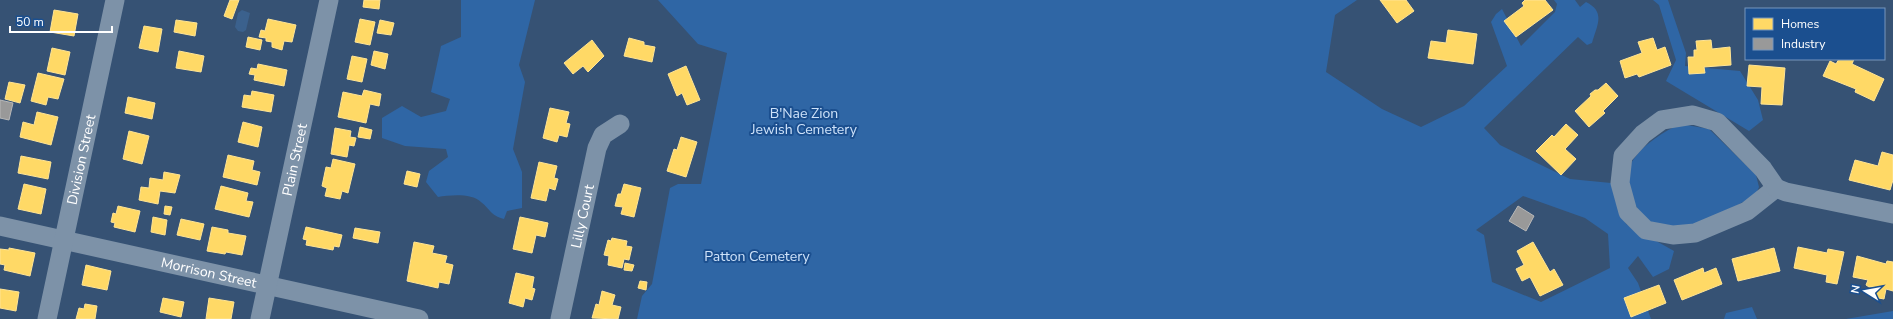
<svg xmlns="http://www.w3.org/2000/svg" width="1893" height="319" viewBox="0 0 1893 319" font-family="'Nunito Sans',sans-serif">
	<rect width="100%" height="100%" fill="#365274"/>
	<g fill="#2f66a5" fill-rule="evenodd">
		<path d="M461 0H535L519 65 525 82 513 149 522 172V208L507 211 504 219C490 215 491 210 481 202 472 193 450 195 438 197L426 182 429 171 448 157 446 149 405 146 382 138V118L402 106 421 117 446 111 450 99 431 92 441 46 461 37Z"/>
		<path d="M658 0H1357L1335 15 1326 72 1382 109 1421 127 1464 106 1507 66 1491 22 1496 14 1502 9 1521 46 1555 12 1557 4 1554 0H1575L1580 7 1586 2C1606 12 1597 25 1592 43L1587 45 1578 37 1484 128 1500 145 1570 179 1611 183 1626 224 1674 251 1669 269 1653 277 1638 256 1628 268 1638 283 1651 319H637L642 296 652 284 670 188 678 184H701L727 53 698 44ZM1523 196 1585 218 1608 234 1610 268 1541 302 1492 282 1484 235 1476 230Z"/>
		<polygon points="1653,0 1668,0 1686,53 1685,66 1740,71 1758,100 1763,120 1749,131 1666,81 1676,60 1659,5"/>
		<path d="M1681 124 1709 129 1756 175 1759 187 1755 196C1732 207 1705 226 1679 227 1672 228 1661 228 1655 226 1652 225 1650 222 1648 220 1632 207 1620 179 1633 160 1644 144 1664 131 1681 124Z"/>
		<polygon points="1752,307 1757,319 1724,319 1726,313"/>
		<polygon points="1893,311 1893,319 1845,319 1846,319"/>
	</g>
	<polygon fill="#3b618d" points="242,10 250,13 246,30 243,32 238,31 235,27 238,13"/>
	<g fill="#ffd966" stroke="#ffe494">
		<polygon points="230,0 239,0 232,19 224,16"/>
		<polygon points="364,0 380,0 379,9 363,7"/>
		<polygon points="1380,0 1406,0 1414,11 1397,23"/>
		<polygon points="1525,0 1545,0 1553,10 1516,37 1504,21 1524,6 1522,3"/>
		<polygon points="54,10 78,14 74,36 50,32"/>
		<polygon points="268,19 296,25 292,42 284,41 282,50 272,47 272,42 266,41 266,38 259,37 261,30 265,31"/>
		<polygon points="360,19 375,22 370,45 355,42"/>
		<polygon points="176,20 197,23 195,36 174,32"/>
		<polygon points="380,20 394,23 391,35 377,33"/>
		<polygon points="144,26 162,29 158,52 139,48"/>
		<polygon points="1448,30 1477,34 1473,64 1428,58 1431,41 1446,43"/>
		<polygon points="248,37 262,40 260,50 246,47"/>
		<polygon points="629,38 644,42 644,45 655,47 652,62 624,56"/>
		<polygon points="1653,38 1657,50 1665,47 1671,65 1639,77 1637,74 1625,78 1620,61 1642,53 1638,42"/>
		<polygon points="592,40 604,56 588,72 583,66 573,74 564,63"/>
		<polygon points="1711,40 1712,49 1730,47 1731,65 1704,67 1705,73 1689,74 1688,57 1694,57 1694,50 1697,50 1696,41"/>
		<polygon points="52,48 70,52 65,75 47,71"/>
		<polygon points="179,51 204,56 201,72 176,68"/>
		<polygon points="374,51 388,54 385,69 371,65"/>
		<polygon points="352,56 367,59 362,82 347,79"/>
		<polygon points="1839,59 1854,59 1852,64 1884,79 1874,101 1855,92 1856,89 1823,76 1830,61 1836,64"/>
		<polygon points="258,64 287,70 284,86 254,80 255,75 249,74 251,68 257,69"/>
		<polygon points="1749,65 1785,68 1782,105 1761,104 1762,87 1747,86"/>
		<polygon points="686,66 700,100 687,105 682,93 677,96 668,74"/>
		<polygon points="38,73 64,79 58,99 48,97 46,105 31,101"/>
		<polygon points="9,82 25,85 20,103 5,99"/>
		<polygon points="1606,83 1618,96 1603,111 1605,113 1589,127 1575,111 1591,96 1590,94 1595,90 1598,90"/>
		<polygon points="364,90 381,94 379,106 370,104 366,123 338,117 343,92 362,96"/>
		<polygon points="252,91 274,95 271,112 242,107 244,95 251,96"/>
		<polygon points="128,97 155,103 152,119 125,113"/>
		<polygon points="550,108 569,112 566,123 570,124 567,137 559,135 557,142 543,138"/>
		<polygon points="37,112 58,117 51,145 20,137 23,122 34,125"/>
		<polygon points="243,122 262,127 258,147 238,142"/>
		<polygon points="1566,124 1578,135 1565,149 1576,159 1561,175 1536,151 1552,135 1554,137"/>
		<polygon points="360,127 372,130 370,139 358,137"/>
		<polygon points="335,128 351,131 350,137 356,138 354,146 349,145 347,157 331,154"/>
		<polygon points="129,131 149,136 142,164 123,159"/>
		<polygon points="681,137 697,142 686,177 667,171 674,149 677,150"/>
		<polygon points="1882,152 1893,155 1893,180 1890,190 1849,180 1855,160 1878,166"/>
		<polygon points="228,155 254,161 252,170 260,172 257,185 223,177"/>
		<polygon points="21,156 51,162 48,179 18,173"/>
		<polygon points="333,159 355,164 348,193 342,191 340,199 325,196 327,188 322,186 326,167 331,168"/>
		<polygon points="539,162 557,166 554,178 558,179 555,190 549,188 546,201 531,198"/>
		<polygon points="407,171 420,174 417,187 404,184"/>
		<polygon points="164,172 180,175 175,193 160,191 158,204 139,200 141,187 149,188 150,178 163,180"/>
		<polygon points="24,184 46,189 41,214 18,209"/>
		<polygon points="624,184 641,188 634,217 621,214 623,207 615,206 618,194 621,194"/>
		<polygon points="221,186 248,193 246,201 253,202 249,217 215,209"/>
		<polygon points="118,206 140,211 135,232 114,227 115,223 111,222 113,213 116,214"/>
		<polygon points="165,206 172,207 170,215 164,214"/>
		<polygon points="153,217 167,220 165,235 151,232"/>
		<polygon points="520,217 548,223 545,237 536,235 532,253 513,249"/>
		<polygon points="181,219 204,224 200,240 177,235"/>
		<polygon points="212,227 228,230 228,233 246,236 242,255 226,252 225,254 207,251"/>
		<polygon points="306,227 342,235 339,247 334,246 333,250 306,245 307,240 303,239"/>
		<polygon points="355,228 380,232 378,243 353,238"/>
		<polygon points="612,238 627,241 626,246 632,247 629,260 624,259 622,268 608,265 609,256 604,255 608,240 611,241"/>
		<polygon points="414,242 434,246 432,253 447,256 445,263 453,265 449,284 439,282 438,288 407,281"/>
		<polygon points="1533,242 1550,272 1554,269 1563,285 1540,296 1530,277 1522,281 1516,269 1524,265 1517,251"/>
		<polygon points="1798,247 1827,253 1828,249 1844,252 1837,284 1826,282 1827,275 1794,268"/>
		<polygon points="9,248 35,253 30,276 4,270 5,265 0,264 0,249 9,250"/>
		<polygon points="1774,248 1780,271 1738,281 1732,259"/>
		<polygon points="1857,256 1886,264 1887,261 1893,262 1893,291 1886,289 1884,299 1873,297 1875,287 1869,287 1866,285 1868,280 1853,277"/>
		<polygon points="625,263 634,265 632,271 624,270"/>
		<polygon points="86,265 111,271 107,290 82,285"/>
		<polygon points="1703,268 1704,273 1716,268 1722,284 1682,300 1674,280"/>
		<polygon points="516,273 534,277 532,288 535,289 532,300 525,298 523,307 509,303"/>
		<polygon points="640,281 647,282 646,290 638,288"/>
		<polygon points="1659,285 1666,303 1631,317 1624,298"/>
		<polygon points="0,289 19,292 16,311 0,308"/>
		<polygon points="602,291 615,295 612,305 621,307 618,319 592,318 596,304 599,305"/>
		<polygon points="163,298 184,302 181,317 160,312"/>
		<polygon points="209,298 234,302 231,319 206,319"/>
		<polygon points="85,304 97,306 95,319 76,319 79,308 84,309"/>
	</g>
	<g fill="#999" stroke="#b8b8b8">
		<polygon points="0,100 13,103 9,120 0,118"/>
		<polygon points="1518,206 1534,216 1526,231 1509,221"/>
	</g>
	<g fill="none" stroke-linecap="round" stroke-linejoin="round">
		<g stroke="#7d92a8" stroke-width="19">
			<polygon points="1693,115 1717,122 1763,169 1776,188 1747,211 1695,233 1673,235 1646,230 1628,212 1620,183 1623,156 1643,134 1662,120"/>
			<polyline points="1776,188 1786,192 1893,214"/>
			<path id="s1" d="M0 226 419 319"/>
			<path id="s2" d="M47 319 115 0"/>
			<path id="s3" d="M260 319 329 0"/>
			<path id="s4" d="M560 319 597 148 603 135 620 124"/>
		</g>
	</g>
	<g text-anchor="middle" stroke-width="4" stroke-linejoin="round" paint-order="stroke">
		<g font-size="14" fill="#cfe3fa" stroke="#1b4f8f">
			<text x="804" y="118">B'Nae Zion<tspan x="804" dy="16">Jewish Cemetery</tspan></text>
			<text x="757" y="261">Patton Cemetery</text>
		</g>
		<g font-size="14" fill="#fff" stroke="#1b4f8f">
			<text dy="5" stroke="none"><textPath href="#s2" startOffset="163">Division Street</textPath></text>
			<text dy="5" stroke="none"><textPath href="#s3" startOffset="163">Plain Street</textPath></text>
			<text dy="5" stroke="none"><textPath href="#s4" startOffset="105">Lilly Court</textPath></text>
			<text dy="5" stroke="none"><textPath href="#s1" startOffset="214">Morrison Street</textPath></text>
		</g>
	</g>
	<rect x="1745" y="8" width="140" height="52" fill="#1b4f8f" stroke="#7695bc"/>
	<rect x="1753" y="18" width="20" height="12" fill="#ffd966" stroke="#7695bc"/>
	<text x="1781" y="28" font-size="12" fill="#ffffff">Homes</text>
	<rect x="1753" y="38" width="20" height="12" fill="#999999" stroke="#7695bc"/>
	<text x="1781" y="48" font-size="12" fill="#ffffff">Industry</text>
	<g transform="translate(1865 291) rotate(281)" stroke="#1b4f8f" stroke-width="3" paint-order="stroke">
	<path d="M0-3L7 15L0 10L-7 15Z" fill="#ffffff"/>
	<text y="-6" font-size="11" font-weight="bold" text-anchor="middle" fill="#ffffff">N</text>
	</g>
	<path d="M10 26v6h102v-6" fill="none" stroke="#ffffff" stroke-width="2"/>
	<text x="16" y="26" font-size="12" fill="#ffffff" stroke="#1b4f8f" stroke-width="3" paint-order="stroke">50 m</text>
</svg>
